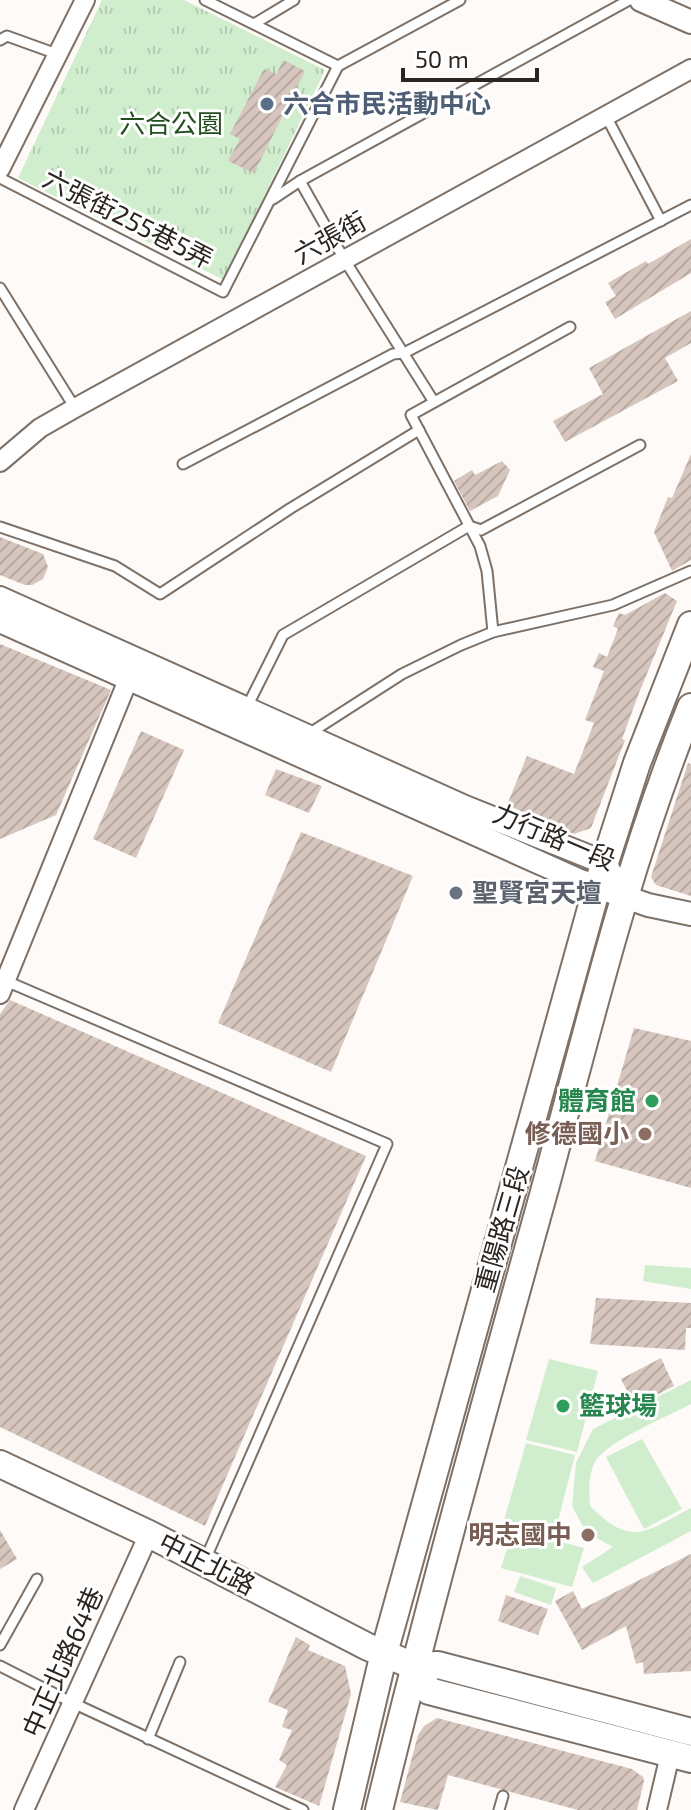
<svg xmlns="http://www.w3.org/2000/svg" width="691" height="1810" viewBox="0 0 691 1810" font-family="'Exo 2','Noto Sans TC',sans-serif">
	<defs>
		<pattern id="park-tufts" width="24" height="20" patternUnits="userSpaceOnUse" patternTransform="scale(2)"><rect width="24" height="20" fill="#d0eecd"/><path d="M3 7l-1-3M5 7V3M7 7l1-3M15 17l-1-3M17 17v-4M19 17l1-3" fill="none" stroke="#b3ccb0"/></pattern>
		<pattern id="building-hatch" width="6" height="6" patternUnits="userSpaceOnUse" patternTransform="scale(2)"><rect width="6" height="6" fill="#d6c6be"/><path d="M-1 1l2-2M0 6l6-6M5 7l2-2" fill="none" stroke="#b8aaa3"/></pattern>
	</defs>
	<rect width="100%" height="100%" fill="#fdfaf8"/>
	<polygon fill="url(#park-tufts)" points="102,0 184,0 325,70 224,280 18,178"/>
	<g fill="#d0eecd">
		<polygon points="645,1265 691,1268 691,1289 643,1281"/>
		<polygon points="549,1359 598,1371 577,1452 526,1440"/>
		<path d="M691 1380V1404C667 1417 608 1440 595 1462 588 1475 589 1492 590 1506 632 1548 645 1532 691 1508V1531L593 1583 582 1567 613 1547 593 1536 582 1525 572 1506 576 1463 593 1429Z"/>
		<polygon points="642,1439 682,1509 644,1529 606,1457"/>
		<polygon points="526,1443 575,1455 554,1537 503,1524"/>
		<polygon points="513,1529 584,1548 572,1587 501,1568"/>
		<polygon points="520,1576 556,1588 551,1605 514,1592"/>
	</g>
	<g fill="url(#building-hatch)">
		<polygon points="283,60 305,71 254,173 228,161 240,139 230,134 264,69 277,74"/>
		<polygon points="691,239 691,273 615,319 605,302 616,296 608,283 646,261 648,264"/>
		<polygon points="691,311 691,343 665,358 678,381 565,442 553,421 603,394 589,368"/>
		<polygon points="691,454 691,560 672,571 654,532 668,497 672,498"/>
		<polygon points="502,461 510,470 498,496 470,511 454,481 472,470 475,475"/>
		<polygon points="0,537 43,554 48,567 43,579 32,585 25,585 0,575"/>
		<polygon points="665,593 677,601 639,693 622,739 625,740 591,828 574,834 507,805 527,756 574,774 594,723 585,720 604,671 593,667 599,653 607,657 618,629 613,626 619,613 625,615"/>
		<polygon points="0,644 111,690 56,815 0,839"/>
		<polygon points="141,731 184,750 136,858 93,839"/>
		<polygon points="688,763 691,764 691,896 656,885 651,877"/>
		<polygon points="276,769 322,786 309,813 265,795"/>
		<polygon points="301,832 413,876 331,1072 218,1023"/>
		<polygon points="10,1000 366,1156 205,1526 0,1427 0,1014"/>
		<polygon points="634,1028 691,1041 691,1188 595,1161"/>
		<polygon points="596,1298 691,1303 691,1328 686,1328 685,1350 590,1344"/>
		<polygon points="661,1358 674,1386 635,1406 621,1379"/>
		<polygon points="0,1530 17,1559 0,1569"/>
		<polygon points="691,1554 691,1671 644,1674 643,1662 636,1664 626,1626 582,1650 555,1601 573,1591 582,1609"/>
		<polygon points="506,1595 548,1609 538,1635 498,1621"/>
		<polygon points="296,1637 310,1645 308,1650 345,1666 351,1694 319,1806 275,1787 287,1765 279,1760 292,1730 282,1727 288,1710 268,1702"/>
		<polygon points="437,1718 632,1769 643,1777 644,1781 637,1810 578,1810 448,1775 438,1810 400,1802 418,1735 424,1726"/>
	</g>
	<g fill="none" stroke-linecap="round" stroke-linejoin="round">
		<defs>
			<g id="service">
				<polyline points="205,0 338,66"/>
				<polyline points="254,24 294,0"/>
				<polyline points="0,40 7,36 57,54"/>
				<polyline points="338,66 460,0"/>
				<polyline points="606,116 661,221"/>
				<polyline points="0,178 223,292 338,66"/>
				<polyline points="300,181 344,259 434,402"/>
				<polyline points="273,199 300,181 629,0"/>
				<polyline points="0,288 75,408"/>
				<polyline points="183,464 393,354 404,353 691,205"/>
				<polyline points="0,527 115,566 160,594 291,508 419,430"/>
				<polyline points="493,632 487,571 480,546 411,415 570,327"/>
				<polyline points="246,709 283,635 469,526 481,530 640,445"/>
				<polyline points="307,735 402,674 461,645 493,632 613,605 691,571"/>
				<polyline points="6,981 387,1144 205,1560"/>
				<polyline points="0,1645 37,1579"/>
				<polyline points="0,1666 73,1703 303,1810"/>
				<polyline points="148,1739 180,1662"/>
				<polyline points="499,1810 503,1796"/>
			</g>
			<g id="minor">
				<polyline points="0,169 85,0"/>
				<polyline points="0,462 40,428 75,408 691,69"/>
				<polyline points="0,994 128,680"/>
				<polyline points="24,1810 149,1534"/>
				<polyline points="657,1810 670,1755"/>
			</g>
			<g id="tertiary">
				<polyline points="641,0 691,22"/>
				<polyline points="0,598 465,807 605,863 613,878"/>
				<polyline points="0,621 578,880 648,905 691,914"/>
			</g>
			<g id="secondary">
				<polyline points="0,1464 149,1534 368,1647 414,1666 438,1665 691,1732"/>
				<polyline points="414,1666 429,1691 691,1759"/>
				<polyline points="347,1810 384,1653 597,887 637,763 691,625"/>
				<path d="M379 1810C429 1603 487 1397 544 1192 588 1029 627 864 691 707"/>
			</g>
		</defs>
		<use href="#service" stroke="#7d7167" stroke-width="13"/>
		<use href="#minor" stroke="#7d7167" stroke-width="22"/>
		<use href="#tertiary" stroke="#7d7167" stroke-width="26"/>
		<use href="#secondary" stroke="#7d7167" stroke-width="30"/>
		<use href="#service" stroke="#fff" stroke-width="9"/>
		<use href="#minor" stroke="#fff" stroke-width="18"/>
		<use href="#tertiary" stroke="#fff" stroke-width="22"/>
		<use href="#secondary" stroke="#fff" stroke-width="26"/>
	</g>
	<circle fill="#5c6f8a" stroke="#fff" stroke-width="3" cx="267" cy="104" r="8"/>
	<circle fill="#6b7280" stroke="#fff" stroke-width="3" cx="456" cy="893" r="8"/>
	<g fill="#2e9e5b" stroke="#fff" stroke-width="3">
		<circle cx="652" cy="1101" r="8"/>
		<circle cx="563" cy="1406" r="8"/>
	</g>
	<g fill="#8d6e63" stroke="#fff" stroke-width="3">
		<circle cx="645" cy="1134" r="8"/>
		<circle cx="588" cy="1535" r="8"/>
	</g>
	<g text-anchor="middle" stroke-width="6" stroke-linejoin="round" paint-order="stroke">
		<g font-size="26" font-weight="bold" fill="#4e5e75" stroke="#fff" text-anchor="start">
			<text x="283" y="113">六合市民活動中心</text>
		</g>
		<g font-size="26" fill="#234f20" stroke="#fff">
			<text x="171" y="133">六合公園</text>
		</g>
		<g font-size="26" fill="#2b2521" stroke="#fff">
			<text transform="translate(128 219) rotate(27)" y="9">六張街255巷5弄</text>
			<text transform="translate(330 238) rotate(-29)" y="9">六張街</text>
			<text transform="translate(554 837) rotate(23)" y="9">力行路一段</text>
			<text transform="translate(502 1229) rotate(-74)" y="9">重陽路三段</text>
			<text transform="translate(207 1564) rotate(27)" y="9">中正北路</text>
			<text transform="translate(63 1662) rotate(-66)" y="9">中正北路64巷</text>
		</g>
		<g font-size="26" font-weight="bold" fill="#5b616d" stroke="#fff" text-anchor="start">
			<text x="472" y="902">聖賢宮天壇</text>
		</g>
		<g font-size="26" font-weight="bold" fill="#27864d" stroke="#fff" text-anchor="end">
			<text x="636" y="1110">體育館</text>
			<text x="579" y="1415" text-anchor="start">籃球場</text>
		</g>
		<g font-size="26" font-weight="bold" fill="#785e54" stroke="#fff" text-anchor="end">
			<text x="629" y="1143">修德國小</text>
			<text x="572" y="1544">明志國中</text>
		</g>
	</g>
	<path d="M403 68v12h134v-12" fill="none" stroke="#2b2521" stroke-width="4"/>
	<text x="415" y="68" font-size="24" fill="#2b2521" stroke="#ffffff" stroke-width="6" paint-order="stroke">50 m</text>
</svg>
